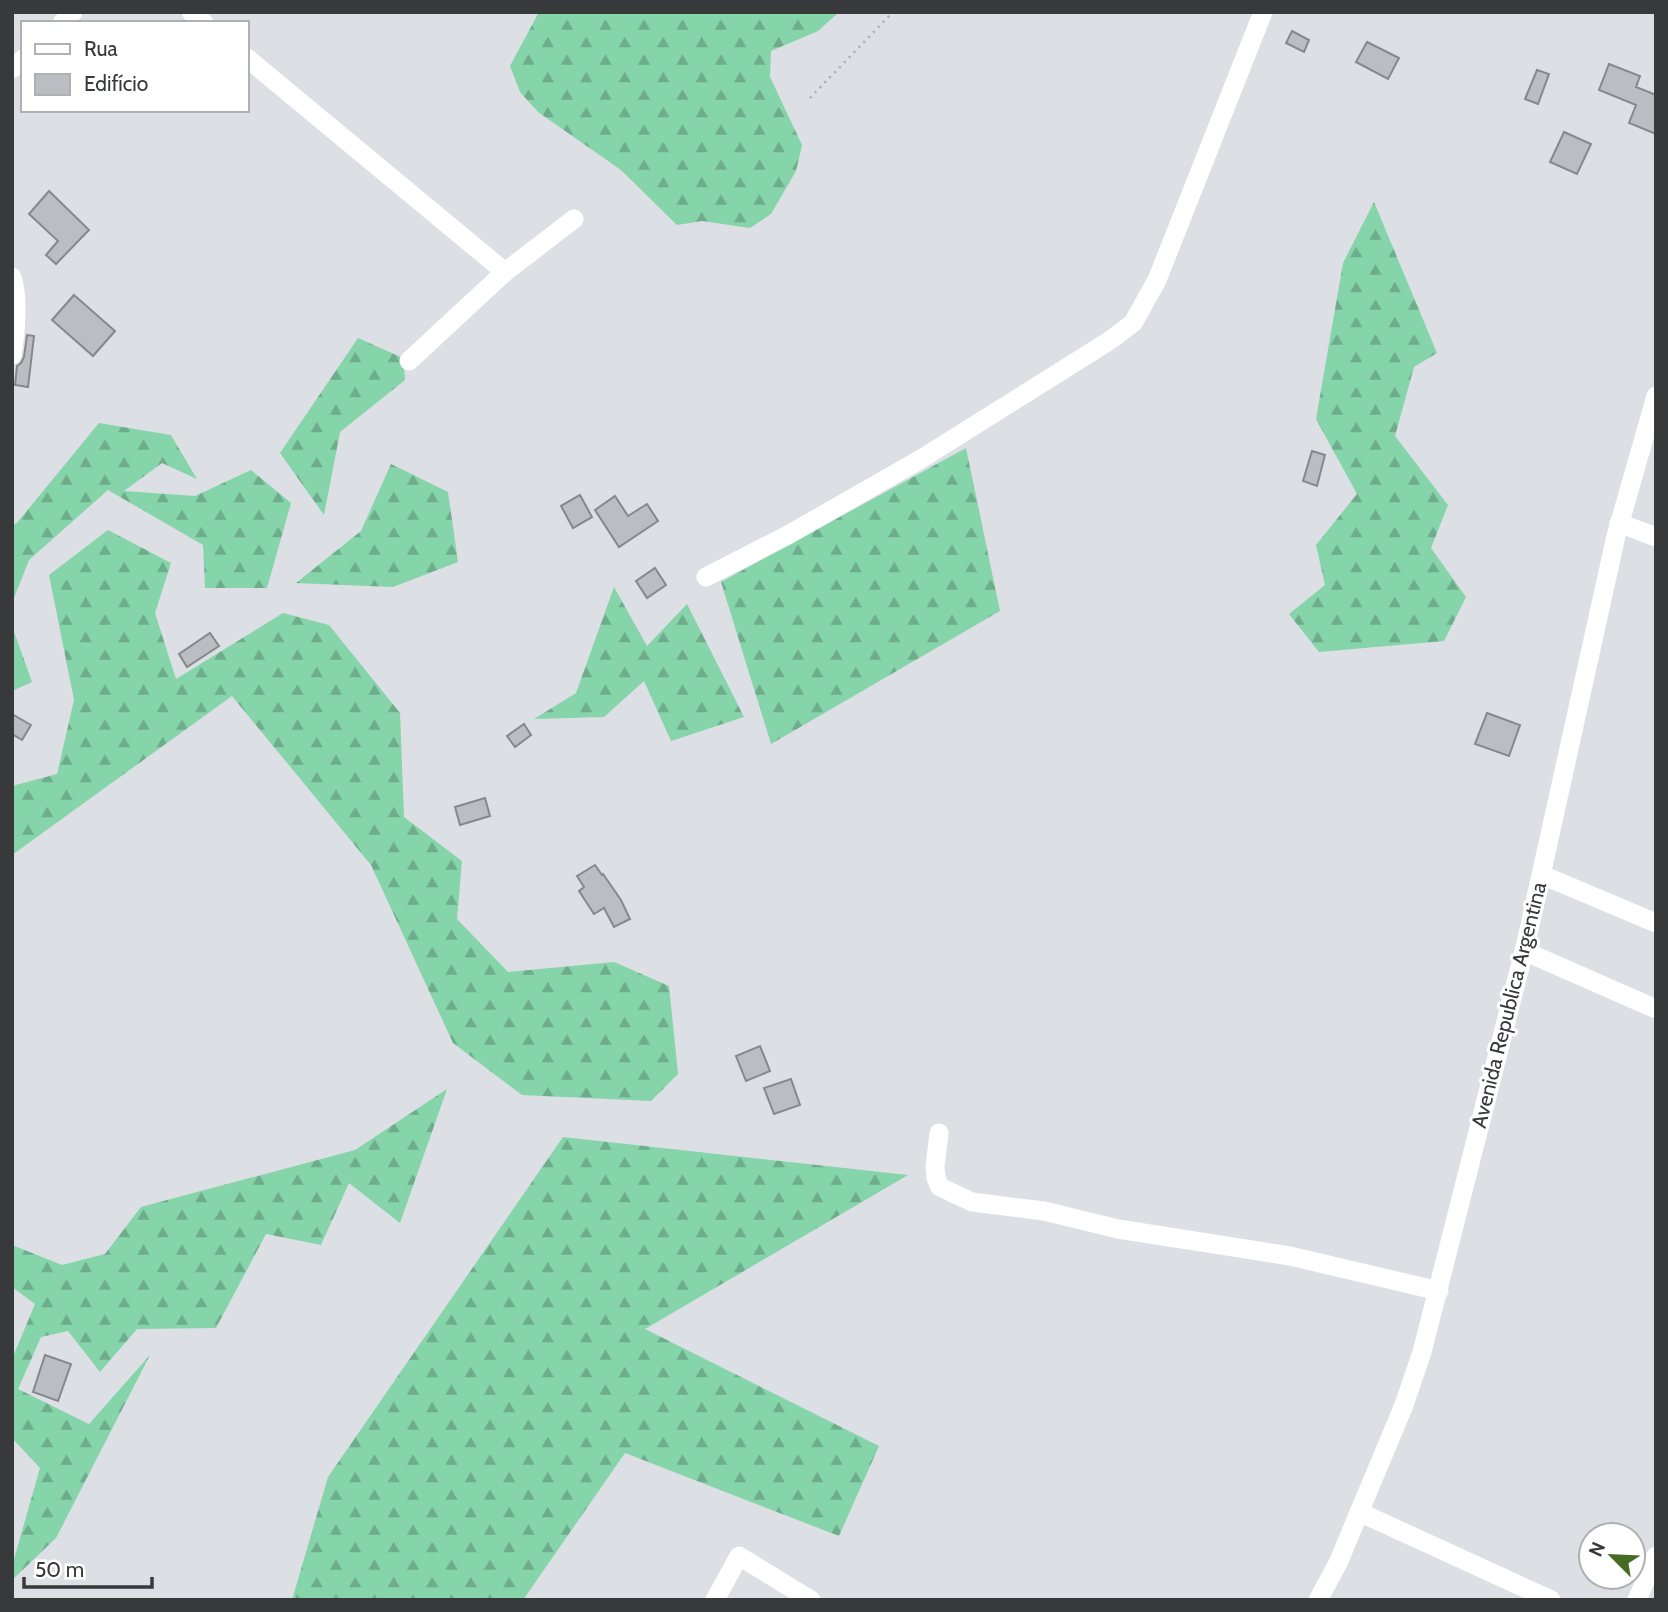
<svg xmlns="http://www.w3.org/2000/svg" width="1668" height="1612" viewBox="0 0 1668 1612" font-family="Cabin,sans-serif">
	<defs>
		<pattern id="forest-firs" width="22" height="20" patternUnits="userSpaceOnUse" patternTransform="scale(1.75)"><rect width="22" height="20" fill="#85d4aa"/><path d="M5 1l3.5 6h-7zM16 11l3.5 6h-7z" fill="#6ead8b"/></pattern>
	</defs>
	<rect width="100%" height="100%" fill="#dcdfe3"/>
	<g fill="url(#forest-firs)">
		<polygon points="539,12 839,12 818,31 771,51 770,77 802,145 796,171 771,214 750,228 702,221 677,225 621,170 538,112 520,92 510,66"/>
		<polygon points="1374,202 1437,353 1414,367 1395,436 1448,505 1431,548 1466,597 1444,641 1319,652 1289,614 1325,585 1316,545 1357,494 1316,419 1343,263"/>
		<polygon points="358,338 403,358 405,380 340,432 324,515 280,453"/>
		<polygon points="99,423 171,435 197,479 162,463 124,491 195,496 251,470 291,503 267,588 205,588 203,545 108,490 29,560 12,603 12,523 16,524"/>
		<polygon points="966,448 1000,611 771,744 721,582"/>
		<polygon points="391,464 448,492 458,562 393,587 296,583 361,531"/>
		<polygon points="108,530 171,563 155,613 176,679 283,613 329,625 400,713 404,817 462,861 457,919 508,972 614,962 669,986 678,1074 651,1101 522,1095 453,1043 371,865 232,696 12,855 12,786 57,774 74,700 49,575"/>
		<polygon points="614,587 647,646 687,604 744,717 671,741 644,681 604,717 534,719 576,693"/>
		<polygon points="12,626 32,682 12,691"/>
		<polygon points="447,1089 400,1223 349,1183 321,1245 266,1234 216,1328 137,1329 100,1372 68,1331 41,1337 18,1389 89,1424 150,1355 56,1538 12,1580 12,1566 40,1468 12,1438 12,1359 35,1304 12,1287 12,1245 62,1265 105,1254 141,1207 355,1150"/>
		<polygon points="563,1137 908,1175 645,1329 879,1446 839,1536 625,1453 523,1600 292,1600 328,1477"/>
	</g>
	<g fill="#babdc1" stroke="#86888b" stroke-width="2">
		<polygon points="1292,31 1309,40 1304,52 1286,43"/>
		<polygon points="1367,42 1399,58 1388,79 1356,62"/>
		<polygon points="1609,64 1640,76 1636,87 1656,95 1656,134 1629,123 1636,105 1599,90"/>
		<polygon points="1537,70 1549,74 1538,104 1525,99"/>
		<polygon points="1564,132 1591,144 1577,174 1550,162"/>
		<polygon points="49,191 89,230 56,264 46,255 58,241 29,214"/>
		<polygon points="74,295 115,331 93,356 52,320"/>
		<polygon points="27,335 34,336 28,387 15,385 17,366 21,363 24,357"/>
		<polygon points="1312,451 1325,455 1317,486 1303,481"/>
		<polygon points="580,495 592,517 573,528 561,506"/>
		<polygon points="615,496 628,516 647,504 658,521 619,547 595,510"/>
		<polygon points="655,568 666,585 647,598 636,581"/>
		<polygon points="210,633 219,646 187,667 179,654"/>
		<polygon points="1487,713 1520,725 1509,756 1475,744"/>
		<polygon points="12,714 31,725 22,740 12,734"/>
		<polygon points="524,724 531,735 515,747 507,736"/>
		<polygon points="485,798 490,816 460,825 455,807"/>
		<polygon points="595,865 602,875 603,874 621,900 630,919 614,927 604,908 594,914 579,891 584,887 577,876"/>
		<polygon points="760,1046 770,1071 746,1081 736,1056"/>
		<polygon points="791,1079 800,1105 774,1114 764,1088"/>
		<polygon points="45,1355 71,1364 58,1401 33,1392"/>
	</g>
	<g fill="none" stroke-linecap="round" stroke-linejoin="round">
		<polyline stroke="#aaadb0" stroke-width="2.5" stroke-dasharray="2 5" stroke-linecap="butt" points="810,98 893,12"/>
		<g stroke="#fff" stroke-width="19">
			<polyline points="191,12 204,23"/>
			<polyline points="62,23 73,12"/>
			<polyline points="247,58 505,272"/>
			<polyline points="12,69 23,59"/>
			<path d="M12 277C19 301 16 330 12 355"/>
			<polyline points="409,361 505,272 574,219"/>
			<polyline points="1619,523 1656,537"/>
			<polyline points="706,577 788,535 921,459 1109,341 1133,323 1157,280 1263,12"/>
			<polyline points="1542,875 1656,923"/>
			<polyline points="1524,951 1656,1009"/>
			<polyline points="939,1133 935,1167 936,1178 940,1187 972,1202 1044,1211 1118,1229 1290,1256 1439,1291"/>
			<polyline points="1359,1512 1551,1600"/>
			<polyline points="715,1600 739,1556 811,1600"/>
			<polyline points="1318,1600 1338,1563 1404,1405 1422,1352 1526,943 1616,536 1656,396"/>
			<polyline points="1637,1600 1656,1556"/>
		</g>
	</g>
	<g text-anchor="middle" stroke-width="6" stroke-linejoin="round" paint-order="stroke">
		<g font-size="21" fill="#38393a" stroke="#fff">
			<text transform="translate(1509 1005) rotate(-76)" y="7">Avenida Republica Argentina</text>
		</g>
	</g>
	<rect width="1668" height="1612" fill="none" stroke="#38393a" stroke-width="28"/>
	<rect x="21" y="21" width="228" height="91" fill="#ffffff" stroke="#afb0b0" stroke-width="2"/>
	<rect x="35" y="44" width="35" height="10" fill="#ffffff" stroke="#afb0b0" stroke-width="2"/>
	<text x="84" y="56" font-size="21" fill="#38393a">Rua</text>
	<rect x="35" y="74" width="35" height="21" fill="#babdc1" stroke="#afb0b0" stroke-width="2"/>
	<text x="84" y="91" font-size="21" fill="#38393a">Edifício</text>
	<g transform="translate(1612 1556) rotate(294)"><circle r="33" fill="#ffffff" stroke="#afb0b0" stroke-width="2"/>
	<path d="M0-5L12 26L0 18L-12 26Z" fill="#466b25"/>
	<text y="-10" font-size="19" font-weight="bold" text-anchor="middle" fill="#38393a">N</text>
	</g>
	<path d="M24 1577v10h128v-10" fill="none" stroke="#38393a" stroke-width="3.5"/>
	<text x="35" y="1577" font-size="21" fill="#38393a" stroke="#ffffff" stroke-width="5" paint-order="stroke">50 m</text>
</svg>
